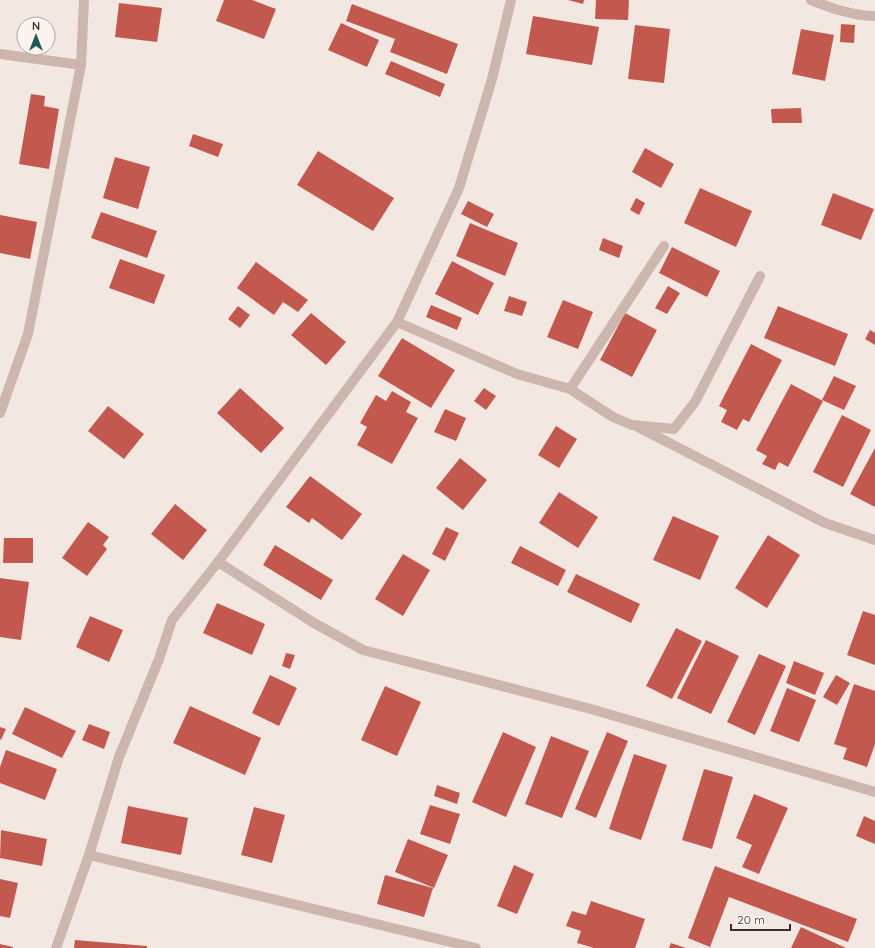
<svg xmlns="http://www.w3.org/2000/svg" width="875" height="948" viewBox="0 0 875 948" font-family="Quicksand,sans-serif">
	<rect width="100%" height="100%" fill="#f3e8e1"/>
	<g fill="#c3584f">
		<polygon points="224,0 252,0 276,9 264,39 216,21"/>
		<polygon points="568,0 584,0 583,4"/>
		<polygon points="596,0 629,0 628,20 595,19"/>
		<polygon points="119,3 162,8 157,42 115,37"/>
		<polygon points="352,4 458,44 447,74 390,52 395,39 346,21"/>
		<polygon points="533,16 599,27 592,65 526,54"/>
		<polygon points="341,23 379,40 367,67 328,50"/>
		<polygon points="841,24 855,25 854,43 840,42"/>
		<polygon points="635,25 670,29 664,83 628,79"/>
		<polygon points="801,29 834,35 825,81 792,74"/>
		<polygon points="391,61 445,84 440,97 385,74"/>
		<polygon points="31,94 45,96 44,106 59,109 49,169 19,164"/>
		<polygon points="801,108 802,123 772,123 771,109"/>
		<polygon points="193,134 223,144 218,157 189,146"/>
		<polygon points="645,148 674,164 661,188 632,172"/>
		<polygon points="318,151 394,198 373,231 297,185"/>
		<polygon points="115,157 150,167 138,209 103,198"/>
		<polygon points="700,188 752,211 736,247 684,223"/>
		<polygon points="833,193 874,209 861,240 821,225"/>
		<polygon points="636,198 645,203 639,215 630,210"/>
		<polygon points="468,201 494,214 487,227 461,214"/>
		<polygon points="101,212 157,231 147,258 91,238"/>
		<polygon points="0,215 37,222 30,259 0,253"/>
		<polygon points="470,223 518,243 505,276 456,256"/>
		<polygon points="603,238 623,246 619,258 599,250"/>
		<polygon points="672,247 720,271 707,297 659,273"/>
		<polygon points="120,259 165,275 154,304 109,288"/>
		<polygon points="452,261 494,283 478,315 435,294"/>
		<polygon points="256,262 308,300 298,312 283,302 274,315 237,288"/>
		<polygon points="668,286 680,293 667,314 655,308"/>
		<polygon points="509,296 527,302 522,316 504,311"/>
		<polygon points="563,300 593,312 578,349 547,337"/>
		<polygon points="431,305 462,318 457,330 426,317"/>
		<polygon points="238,306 250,315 240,328 228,319"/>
		<polygon points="778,306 848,334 835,366 764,338"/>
		<polygon points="311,313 346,342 326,365 291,335"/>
		<polygon points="625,313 657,330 632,377 600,360"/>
		<polygon points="870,330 875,333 875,345 865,339"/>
		<polygon points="402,338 455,370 431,408 378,376"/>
		<polygon points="751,344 782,360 749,422 743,419 737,430 721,422 727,410 719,406"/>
		<polygon points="834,376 856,386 844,410 822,400"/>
		<polygon points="791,384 823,401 788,467 779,462 775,470 762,464 767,456 756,450"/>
		<polygon points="240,388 284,428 261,453 217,413"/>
		<polygon points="484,388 496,396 486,410 474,401"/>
		<polygon points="392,391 411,402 406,412 418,418 392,464 357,445 367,427 360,423 376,395 386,401"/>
		<polygon points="108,406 144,434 124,459 88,431"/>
		<polygon points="445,409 466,418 456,441 434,432"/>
		<polygon points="842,415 871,430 843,487 813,472"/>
		<polygon points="556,426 577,439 559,468 538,455"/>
		<polygon points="875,448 875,507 850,494"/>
		<polygon points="460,458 487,480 463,510 436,488"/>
		<polygon points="310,476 362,514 342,540 312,518 309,523 286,507"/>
		<polygon points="559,492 598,517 578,548 539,523"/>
		<polygon points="175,504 207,530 183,560 151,534"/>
		<polygon points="673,516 719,536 700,580 653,560"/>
		<polygon points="88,522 109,537 103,545 107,549 87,576 62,558"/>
		<polygon points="446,527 459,533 445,561 432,554"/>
		<polygon points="768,535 800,555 767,608 735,588"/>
		<polygon points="4,538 33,538 33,563 3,563"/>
		<polygon points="275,545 333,580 321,600 263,565"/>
		<polygon points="520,546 566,570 558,586 511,563"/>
		<polygon points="403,554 430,570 403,616 375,599"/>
		<polygon points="576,574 640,604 631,623 567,592"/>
		<polygon points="0,578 29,582 21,640 0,637"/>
		<polygon points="217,603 265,624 252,655 203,633"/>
		<polygon points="863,611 875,615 875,665 847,655"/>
		<polygon points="90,616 123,630 109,662 76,647"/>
		<polygon points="676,628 702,641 672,699 646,686"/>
		<polygon points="706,640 739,656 711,714 677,698"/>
		<polygon points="286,653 295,655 290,669 282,666"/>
		<polygon points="759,654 786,666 755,735 727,722"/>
		<polygon points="794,661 824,673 815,695 786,683"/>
		<polygon points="270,675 297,688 279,726 252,713"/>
		<polygon points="836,675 850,683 837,705 823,697"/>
		<polygon points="854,684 875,691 875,744 867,767 843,759 847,748 834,744"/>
		<polygon points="385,686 421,702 397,756 361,740"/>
		<polygon points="787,688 816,700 799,742 770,731"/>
		<polygon points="190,706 261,738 245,775 173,743"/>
		<polygon points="25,707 76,731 62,758 12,734"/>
		<polygon points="89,724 110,732 104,749 82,740"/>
		<polygon points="0,727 6,729 1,740 0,739"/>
		<polygon points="503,732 536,747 506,817 472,802"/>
		<polygon points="607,732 628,741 596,818 575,809"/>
		<polygon points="551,736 589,751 562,818 525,804"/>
		<polygon points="6,750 57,769 45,800 0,783 0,767"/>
		<polygon points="634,754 667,765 641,840 609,829"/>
		<polygon points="704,769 733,777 712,849 682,840"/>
		<polygon points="437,785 460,793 457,804 434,796"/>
		<polygon points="754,794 788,808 759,874 742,867 752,845 736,838"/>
		<polygon points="430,805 460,814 450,844 420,834"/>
		<polygon points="128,806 188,818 181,855 121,843"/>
		<polygon points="254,807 285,815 272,863 241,855"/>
		<polygon points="864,816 875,821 875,844 856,836"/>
		<polygon points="1,830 47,839 42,866 0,858"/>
		<polygon points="408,839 448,855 434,888 395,872"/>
		<polygon points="514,865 534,874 517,914 497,906"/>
		<polygon points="715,866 857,919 848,942 729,897 710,947 688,938"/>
		<polygon points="385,875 433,888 424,917 377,904"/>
		<polygon points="0,879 18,883 10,918 0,916"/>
		<polygon points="591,901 645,919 635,948 594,948 577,943 581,931 566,926 572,911 586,915"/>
		<polygon points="801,927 846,948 791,948"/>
		<polygon points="75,940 147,946 147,948 74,948"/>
		<polygon points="671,943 686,948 669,948"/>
		<polygon points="0,944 13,947 13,948 0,948"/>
	</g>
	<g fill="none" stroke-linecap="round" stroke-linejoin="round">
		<g stroke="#ccb6ad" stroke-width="10">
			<path d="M811 0C831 8 853 16 875 16"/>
			<polyline points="0,54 81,65"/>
			<polyline points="397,322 517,374 570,389 613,417 632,425 674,429 695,402 760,276"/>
			<polyline points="570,389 664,246"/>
			<polyline points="0,413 28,334 81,65 84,0"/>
			<polyline points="638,427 825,523 875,540"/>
			<polyline points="218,562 314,623 363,650 591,709 875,792"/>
			<polyline points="89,855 476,948"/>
			<polyline points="56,948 89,855 119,757 159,659 172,620 218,562 397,322 459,188 492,79 511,0"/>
		</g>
	</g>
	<g transform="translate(36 36)"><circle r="19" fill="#faf3ee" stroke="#ada4a0"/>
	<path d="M0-3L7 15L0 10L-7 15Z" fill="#215b55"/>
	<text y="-6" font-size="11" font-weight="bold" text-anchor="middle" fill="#3a2d2b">N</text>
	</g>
	<path d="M731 924v6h59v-6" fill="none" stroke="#3a2d2b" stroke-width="2"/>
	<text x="737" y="924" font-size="12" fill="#3a2d2b" stroke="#faf3ee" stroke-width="3" paint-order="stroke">20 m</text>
</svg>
